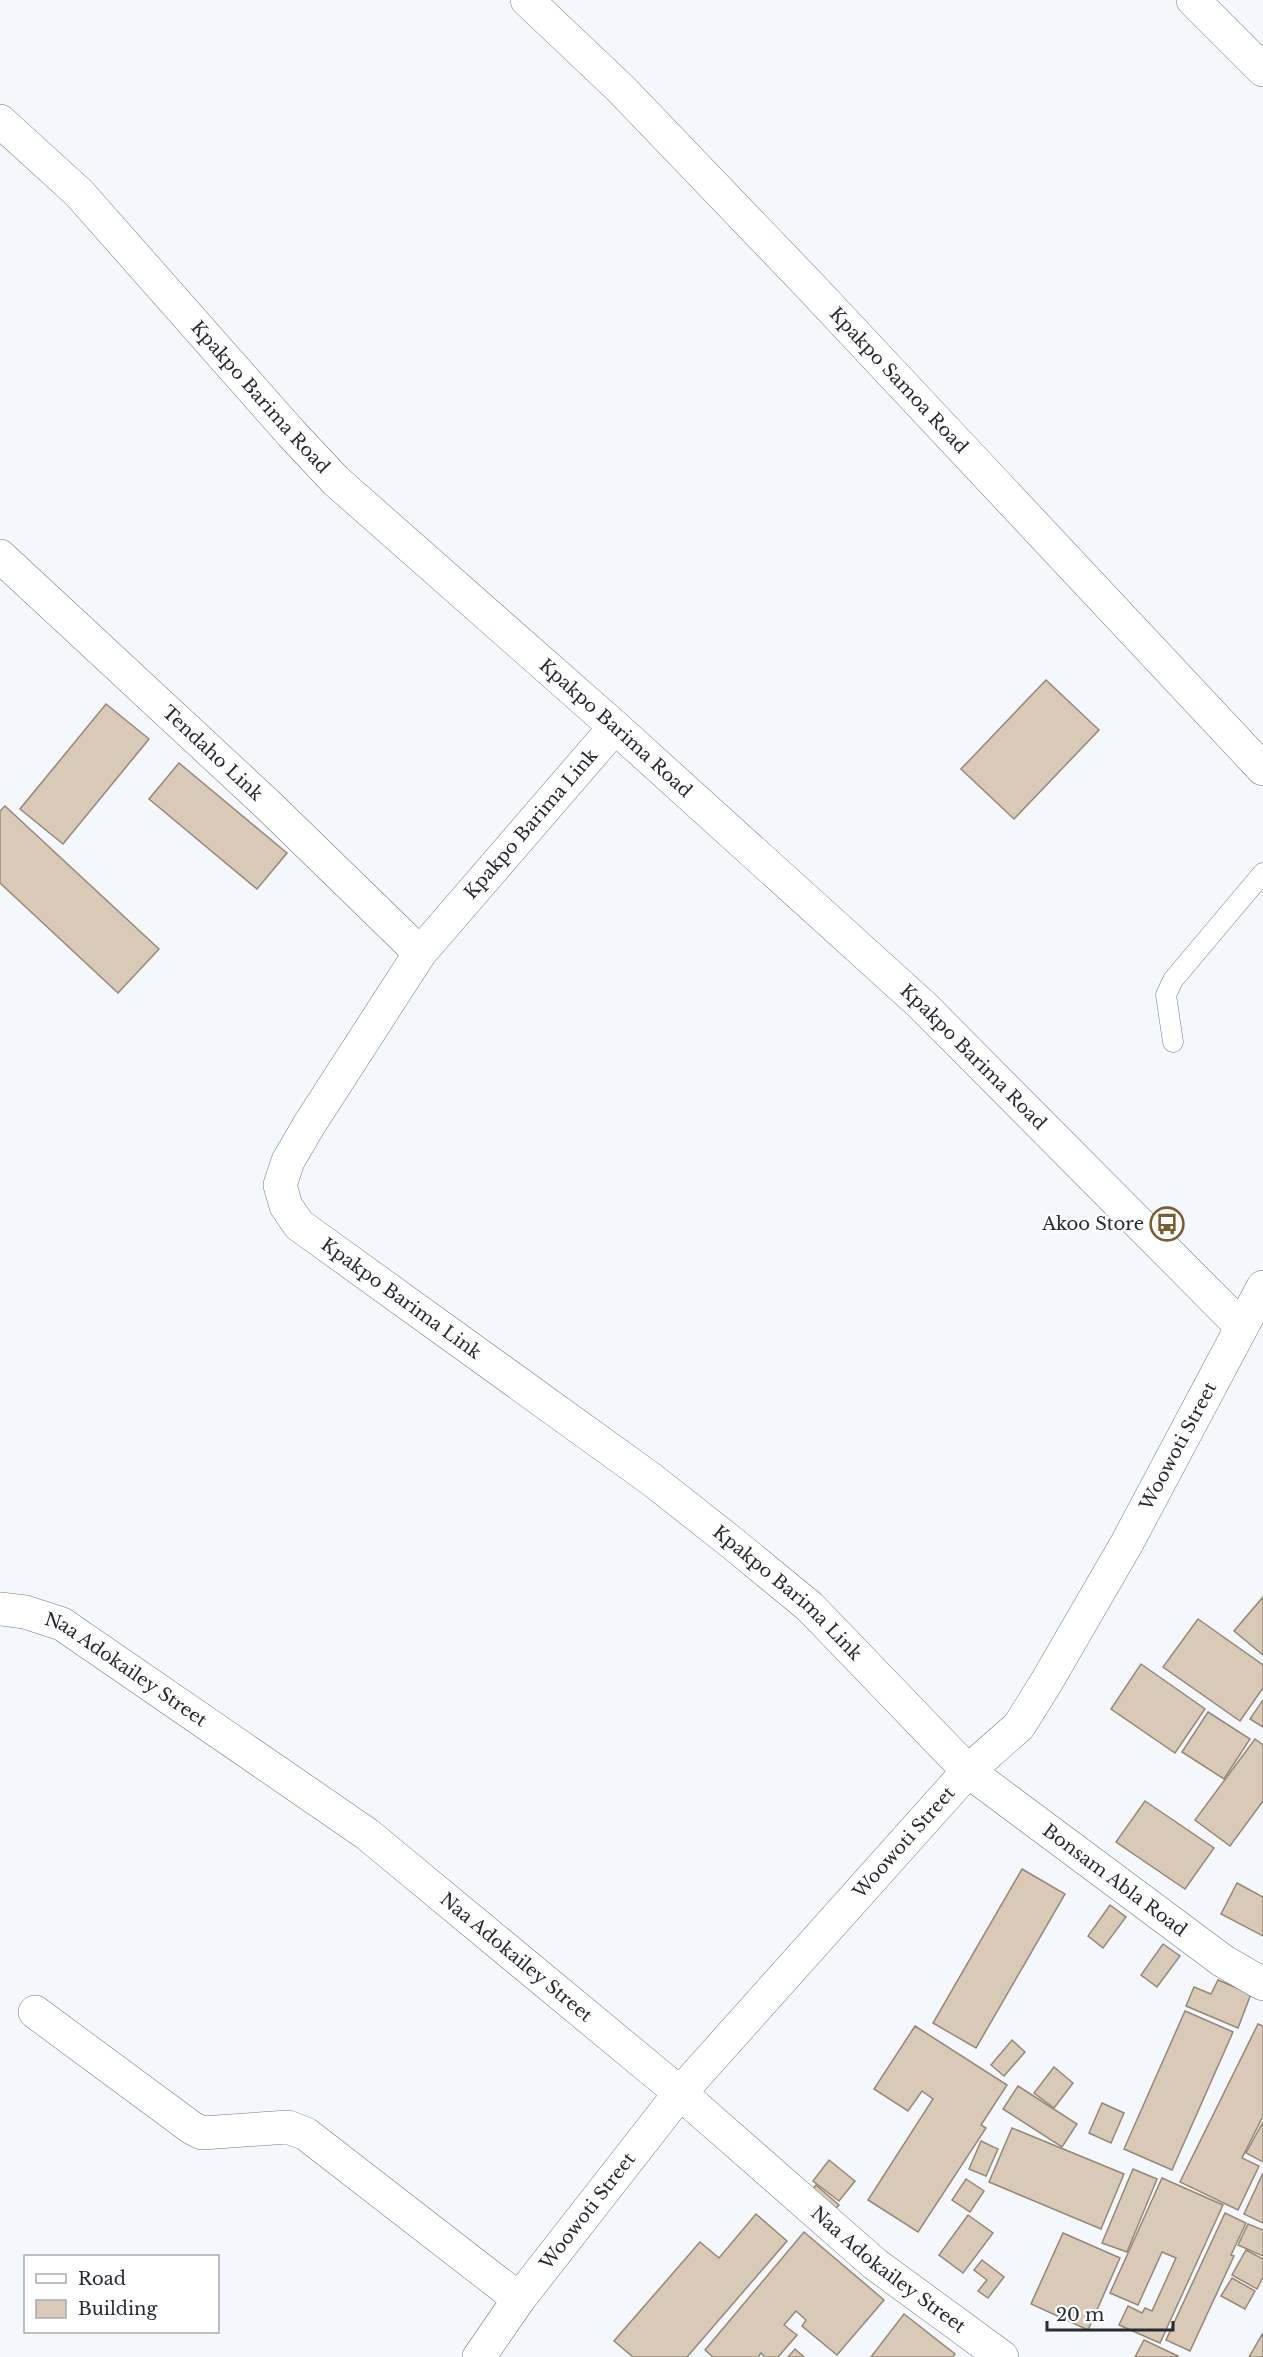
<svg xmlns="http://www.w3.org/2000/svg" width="1263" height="2357" viewBox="0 0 1263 2357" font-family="'Libre Baskerville',serif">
	<rect width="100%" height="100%" fill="#f4f7fb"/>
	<g fill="#d9cab8" stroke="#968877" stroke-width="1.5">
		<polygon points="1046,680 1099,730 1014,819 961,769"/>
		<polygon points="106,704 149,739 63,844 20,809"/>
		<polygon points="179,763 287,853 257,889 149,799"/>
		<polygon points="5,806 159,949 118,993 0,883 0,811"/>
		<polygon points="1263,1597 1263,1655 1234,1631"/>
		<polygon points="1198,1619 1263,1665 1263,1688 1240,1721 1163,1667"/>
		<polygon points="1141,1664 1205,1709 1175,1753 1111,1709"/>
		<polygon points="1263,1700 1263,1727 1250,1719"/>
		<polygon points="1208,1712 1250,1739 1224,1779 1182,1752"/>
		<polygon points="1255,1739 1263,1745 1263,1801 1230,1846 1195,1820"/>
		<polygon points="1145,1801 1214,1848 1185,1889 1116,1842"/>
		<polygon points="1022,1869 1065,1894 976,2048 933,2023"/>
		<polygon points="1237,1883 1263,1897 1263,1936 1221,1914"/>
		<polygon points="1110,1905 1126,1917 1103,1948 1088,1936"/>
		<polygon points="1163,1944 1180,1956 1157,1987 1141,1975"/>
		<polygon points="1218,1980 1251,1994 1238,2028 1186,2006 1194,1987 1211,1994"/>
		<polygon points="1185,2011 1233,2032 1172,2170 1124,2149"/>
		<polygon points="1258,2024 1263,2026 1263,2116 1242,2158 1259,2166 1238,2210 1180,2182"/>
		<polygon points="915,2026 1007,2085 981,2125 986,2128 918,2232 868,2200 933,2099 922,2091 908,2111 874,2089"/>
		<polygon points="1012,2040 1025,2052 1004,2076 991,2065"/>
		<polygon points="1054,2067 1073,2083 1054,2108 1034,2093"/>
		<polygon points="1018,2086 1077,2124 1062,2147 1003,2109"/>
		<polygon points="1102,2103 1124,2113 1111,2143 1089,2133"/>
		<polygon points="1263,2122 1263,2162 1246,2153"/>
		<polygon points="1012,2128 1124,2174 1101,2229 989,2182"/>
		<polygon points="981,2141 998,2149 986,2176 969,2169"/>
		<polygon points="829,2160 855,2181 839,2201 813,2181"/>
		<polygon points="1133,2169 1157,2179 1127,2252 1102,2243"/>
		<polygon points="1263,2173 1263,2223 1244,2214"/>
		<polygon points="1162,2178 1223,2205 1160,2343 1119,2325 1128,2306 1142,2313 1145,2308 1152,2311 1176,2258 1162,2252 1138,2305 1110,2293"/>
		<polygon points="966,2179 984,2191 970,2212 952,2200"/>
		<polygon points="816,2185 839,2205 833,2211 810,2192"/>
		<polygon points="1225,2213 1246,2223 1231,2255 1234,2256 1190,2351 1166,2340"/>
		<polygon points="756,2214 787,2241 687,2357 633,2357 614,2341 700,2242 719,2258"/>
		<polygon points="968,2215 993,2233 963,2273 939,2255"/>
		<polygon points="1248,2224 1263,2230 1263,2256 1238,2245"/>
		<polygon points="804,2232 884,2300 837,2355 802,2326 806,2320 796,2311 784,2325 797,2335 778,2357 765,2357 761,2353 758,2357 713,2357 705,2350"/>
		<polygon points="1063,2233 1120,2258 1088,2330 1031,2304"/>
		<polygon points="1246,2250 1263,2259 1263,2277 1257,2289 1232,2275"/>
		<polygon points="982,2260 1004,2277 988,2298 978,2291 987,2280 974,2270"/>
		<polygon points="1232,2278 1255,2291 1245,2309 1221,2296"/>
		<polygon points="904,2314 955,2354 953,2357 871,2357"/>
		<polygon points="1263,2333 1263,2357 1249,2357"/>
		<polygon points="1144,2340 1178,2356 1177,2357 1135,2357"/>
		<polygon points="795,2349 804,2357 788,2357"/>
	</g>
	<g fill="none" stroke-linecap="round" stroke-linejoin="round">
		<defs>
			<polyline id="service" points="1173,1042 1166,995 1173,980 1263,873"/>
			<g id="minor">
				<path id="s1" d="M527 0 621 89 811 287 1263 769"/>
				<polyline points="1193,0 1263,70"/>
				<path id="s2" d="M0 121 79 193 291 433 336 481 615 727 922 1005 1241 1326"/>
				<path id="s3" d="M0 556 267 804 420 953"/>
				<path id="s4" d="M615 727 420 953 309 1125 288 1161 280 1185 286 1206 299 1225 651 1479 731 1542 810 1607 968 1771 1223 1961 1263 1984"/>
				<path id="s5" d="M0 1609 25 1612 62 1624 367 1834 680 2093 875 2264 1002 2357"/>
				<polyline points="35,2012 192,2128 202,2133 288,2127 306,2134 519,2299"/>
				<path id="s6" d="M479 2357 519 2299 680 2093 968 1771 1019 1726 1047 1681 1127 1543 1263 1287"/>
			</g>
		</defs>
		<use href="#service" stroke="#6e7b8c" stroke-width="21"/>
		<use href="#minor" stroke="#6e7b8c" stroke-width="34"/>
		<use href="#service" stroke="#fff" stroke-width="20"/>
		<use href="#minor" stroke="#fff" stroke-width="33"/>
	</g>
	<defs>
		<symbol id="bus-ring" viewBox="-11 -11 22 22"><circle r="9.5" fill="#fff" stroke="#7c5d32" stroke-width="1.5"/><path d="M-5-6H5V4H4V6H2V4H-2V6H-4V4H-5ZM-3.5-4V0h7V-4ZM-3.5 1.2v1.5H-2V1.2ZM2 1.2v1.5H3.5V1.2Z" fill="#7c5d32"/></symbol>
	</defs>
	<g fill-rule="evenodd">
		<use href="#bus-ring" x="1148" y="1205" width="38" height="38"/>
	</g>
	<g text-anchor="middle" stroke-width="5" stroke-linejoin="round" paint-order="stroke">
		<g font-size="18" fill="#272c33" stroke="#fff">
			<text dy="6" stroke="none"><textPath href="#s1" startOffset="532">Kpakpo Samoa Road</textPath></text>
			<text dy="6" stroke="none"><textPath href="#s2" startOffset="380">Kpakpo Barima Road</textPath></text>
			<text dy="6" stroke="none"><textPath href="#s2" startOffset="866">Kpakpo Barima Road</textPath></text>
			<text dy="6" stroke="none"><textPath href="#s3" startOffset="290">Tendaho Link</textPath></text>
			<text transform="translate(531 824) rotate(-49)" y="6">Kpakpo Barima Link</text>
			<text dy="6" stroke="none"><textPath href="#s2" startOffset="1352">Kpakpo Barima Road</textPath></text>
			<text dy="6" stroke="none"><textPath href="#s4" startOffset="741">Kpakpo Barima Link</textPath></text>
			<text dy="6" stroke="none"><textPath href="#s6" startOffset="1154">Woowoti Street</textPath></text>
			<text dy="6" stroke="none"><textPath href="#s4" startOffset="1227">Kpakpo Barima Link</textPath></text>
			<text dy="6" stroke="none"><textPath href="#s5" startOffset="142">Naa Adokailey Street</textPath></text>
			<text dy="6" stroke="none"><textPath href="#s6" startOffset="668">Woowoti Street</textPath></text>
			<text dy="6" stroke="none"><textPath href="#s4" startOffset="1664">Bonsam Abla Road</textPath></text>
			<text dy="6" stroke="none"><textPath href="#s5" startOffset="628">Naa Adokailey Street</textPath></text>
			<text dy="6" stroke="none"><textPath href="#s6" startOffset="182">Woowoti Street</textPath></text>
			<text dy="6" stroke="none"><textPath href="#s5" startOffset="1114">Naa Adokailey Street</textPath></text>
		</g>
		<g font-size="18" fill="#272c33" stroke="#fff" text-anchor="end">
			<text x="1144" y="1230">Akoo Store</text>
		</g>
	</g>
	<rect x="24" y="2255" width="195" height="78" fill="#ffffff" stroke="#a9abad" stroke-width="1.5"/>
	<rect x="36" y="2274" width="30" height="9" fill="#ffffff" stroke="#a9abad" stroke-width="1.5"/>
	<text x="78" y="2285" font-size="18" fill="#272c33">Road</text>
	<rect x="36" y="2300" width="30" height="18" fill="#d9cab8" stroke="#a9abad" stroke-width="1.5"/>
	<text x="78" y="2315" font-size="18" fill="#272c33">Building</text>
	<path d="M1047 2321v9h126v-9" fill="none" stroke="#272c33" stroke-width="3"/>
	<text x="1056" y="2321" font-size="18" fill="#272c33" stroke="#ffffff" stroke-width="4.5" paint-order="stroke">20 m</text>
</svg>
